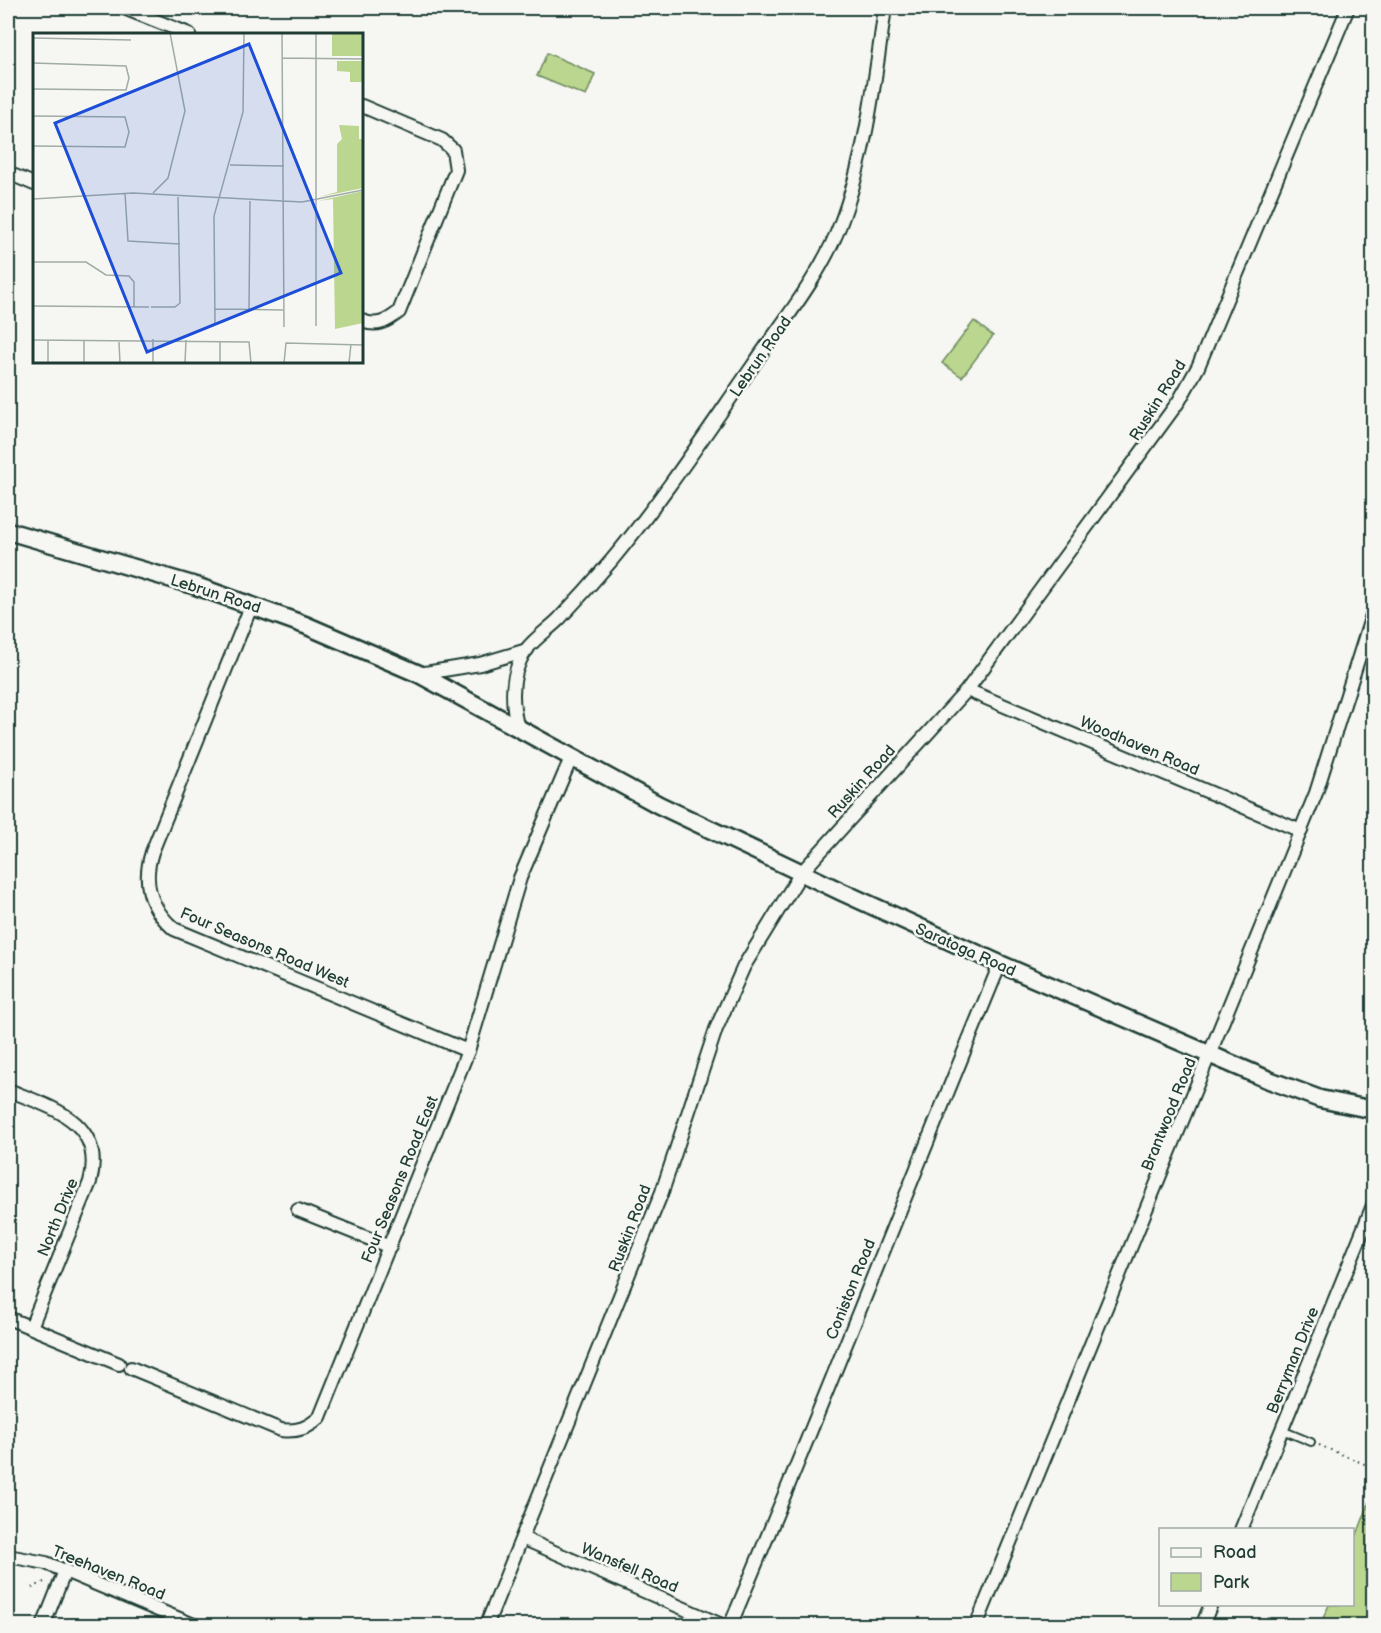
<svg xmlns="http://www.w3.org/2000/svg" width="1381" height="1633" viewBox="0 0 1381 1633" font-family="'Balsamiq Sans',sans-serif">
	<rect width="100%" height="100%" fill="#f6f6f2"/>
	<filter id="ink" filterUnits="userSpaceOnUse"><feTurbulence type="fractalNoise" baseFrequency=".0167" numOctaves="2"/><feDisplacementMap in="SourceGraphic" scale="12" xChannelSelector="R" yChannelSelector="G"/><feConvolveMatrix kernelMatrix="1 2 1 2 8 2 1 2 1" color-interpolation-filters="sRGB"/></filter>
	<g filter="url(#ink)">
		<g fill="#bbd68e" stroke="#6d8a61" stroke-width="1.5">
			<polygon points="547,53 595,74 586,96 537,76"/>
			<polygon points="974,321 993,336 962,377 942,363"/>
			<polygon points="1373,1493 1373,1625 1320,1625 1329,1605 1352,1604 1353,1545"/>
		</g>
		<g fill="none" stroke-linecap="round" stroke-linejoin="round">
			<defs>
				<polyline id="service" points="1282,1430 1311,1442"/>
				<g id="minor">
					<polyline points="124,8 189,34"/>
					<path d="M362 106 442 140 453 150 456 170 399 312C386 322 377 327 362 321"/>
					<polyline points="8,173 34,184"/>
					<path d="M252 604 152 852C142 883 150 908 174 929L468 1051"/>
					<polyline points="419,674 480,664 527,650"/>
					<polyline points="967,690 1301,831"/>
					<path d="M518 729C511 703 510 673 526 650 535 638 549 629 559 619 577 600 594 581 611 561 662 500 706 433 752 367 783 321 820 277 840 225 866 157 875 79 885 8"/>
					<path d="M8 1090C50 1107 106 1121 90 1182L31 1327"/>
					<polyline points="298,1210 390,1247"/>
					<polyline points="8,1318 119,1364"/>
					<path d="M131 1368 281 1430C298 1432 308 1428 320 1417L468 1051 520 878 571 758"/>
					<polyline points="1241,1530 1374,1203"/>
					<polyline points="522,1538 724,1626"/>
					<polyline points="8,1556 46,1563 196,1626"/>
					<polyline points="43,1626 65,1571"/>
					<polyline points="486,1626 662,1192 716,1029 744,966 801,873 967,690 1179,401 1198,367 1348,8"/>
					<path d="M730 1626C823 1406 909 1184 1000 964"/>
					<polyline points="976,1626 1316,793 1374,609"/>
					<polyline points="1202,1626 1211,1604"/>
				</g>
				<polyline id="tertiary" points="8,531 196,586 305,625 419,674 659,805 842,892 1000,964 1269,1080 1320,1099 1374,1110"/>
			</defs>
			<use href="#service" stroke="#1f3d34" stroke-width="10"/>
			<use href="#minor" stroke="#1f3d34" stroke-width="16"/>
			<use href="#tertiary" stroke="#1f3d34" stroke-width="21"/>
			<g stroke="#1f3d34" stroke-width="2" stroke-dasharray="1.5 4.5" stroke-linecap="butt">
				<polyline points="1319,1445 1374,1468"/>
				<polyline points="32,1588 44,1582"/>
				<polyline points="1373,1626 1374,1625"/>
			</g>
			<use href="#service" stroke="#f6f6f2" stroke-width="6"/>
			<use href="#minor" stroke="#f6f6f2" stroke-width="12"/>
			<use href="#tertiary" stroke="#f6f6f2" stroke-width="16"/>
		</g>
	</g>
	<g text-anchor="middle" stroke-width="5" stroke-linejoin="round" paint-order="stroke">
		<g font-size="16" fill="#1f3d34" stroke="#f6f6f2">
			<text transform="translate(760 356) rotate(-55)" y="6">Lebrun Road</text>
			<text transform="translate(1157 400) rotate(-58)" y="6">Ruskin Road</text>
			<text transform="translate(216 593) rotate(18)" y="6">Lebrun Road</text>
			<text transform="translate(1140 745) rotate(23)" y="6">Woodhaven Road</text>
			<text transform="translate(861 781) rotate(-48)" y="6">Ruskin Road</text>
			<text transform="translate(265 947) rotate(23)" y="6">Four Seasons Road West</text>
			<text transform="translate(966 949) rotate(24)" y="6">Saratoga Road</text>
			<text transform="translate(1168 1114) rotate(-68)" y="6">Brantwood Road</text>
			<text transform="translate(399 1179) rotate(-68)" y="6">Four Seasons Road East</text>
			<text transform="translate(57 1217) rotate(-68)" y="6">North Drive</text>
			<text transform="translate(629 1228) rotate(-69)" y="6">Ruskin Road</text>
			<text transform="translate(850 1289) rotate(-68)" y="6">Coniston Road</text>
			<text transform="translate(1292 1360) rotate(-68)" y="6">Berryman Drive</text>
			<text transform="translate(630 1567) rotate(23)" y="6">Wansfell Road</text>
			<text transform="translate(109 1572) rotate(22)" y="6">Treehaven Road</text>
		</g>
	</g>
	<g transform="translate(33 33)">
		<rect width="330" height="330" fill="#f6f6f2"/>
		<path d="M299 0H330V23H299ZM304 28H330V49H317V39L304 38ZM306 92 326 93V106H330V155L286 164 304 159V111L309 106ZM330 158V290L302 296 300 166 285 168Z" fill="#bbd68e"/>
		<path fill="none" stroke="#a0aca6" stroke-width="1.5" d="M249 0 251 294M0 5 98 7M249 25 330 26M0 30 93 33 96 45 93 57 0 56M0 83 92 84 96 99 92 114 0 113M197 132 251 133M92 160 95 208 147 211M120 160 135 145 152 78 137 0M0 166 100 160 269 169 330 157M0 229H53L73 242 96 243 101 249V274M0 273 116 274M118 274H142L147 270 145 164M182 276 250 277M216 277 217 168M182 291 181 183 210 79 211 0M283 293V0M120 306V330M0 307 216 309 218 330M15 308V330M51 308V330M86 309 87 330M152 330 153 307M187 330V308M251 330 253 310 330 312M316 330 318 311"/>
		<path fill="#1d4ed8" fill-opacity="0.15" stroke="#1d4ed8" stroke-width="3" d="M216 11 308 240 114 319 22 90Z"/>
		<rect width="330" height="330" fill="none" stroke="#1f3d34" stroke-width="3"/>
	</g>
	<rect width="1381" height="1633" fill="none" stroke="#f6f6f2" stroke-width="30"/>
	<rect x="15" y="15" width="1351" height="1603" fill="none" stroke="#1f3d34" stroke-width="2" filter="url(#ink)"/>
	<rect x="1159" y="1528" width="195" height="78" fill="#f6f6f2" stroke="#a0aca6" stroke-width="1.5"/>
	<rect x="1171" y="1548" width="30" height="9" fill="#f6f6f2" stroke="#a0aca6" stroke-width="1.5"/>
	<text x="1213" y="1558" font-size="18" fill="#1f3d34">Road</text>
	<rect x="1171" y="1573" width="30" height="18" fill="#bbd68e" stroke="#a0aca6" stroke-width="1.5"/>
	<text x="1213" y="1588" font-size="18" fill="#1f3d34">Park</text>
</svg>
